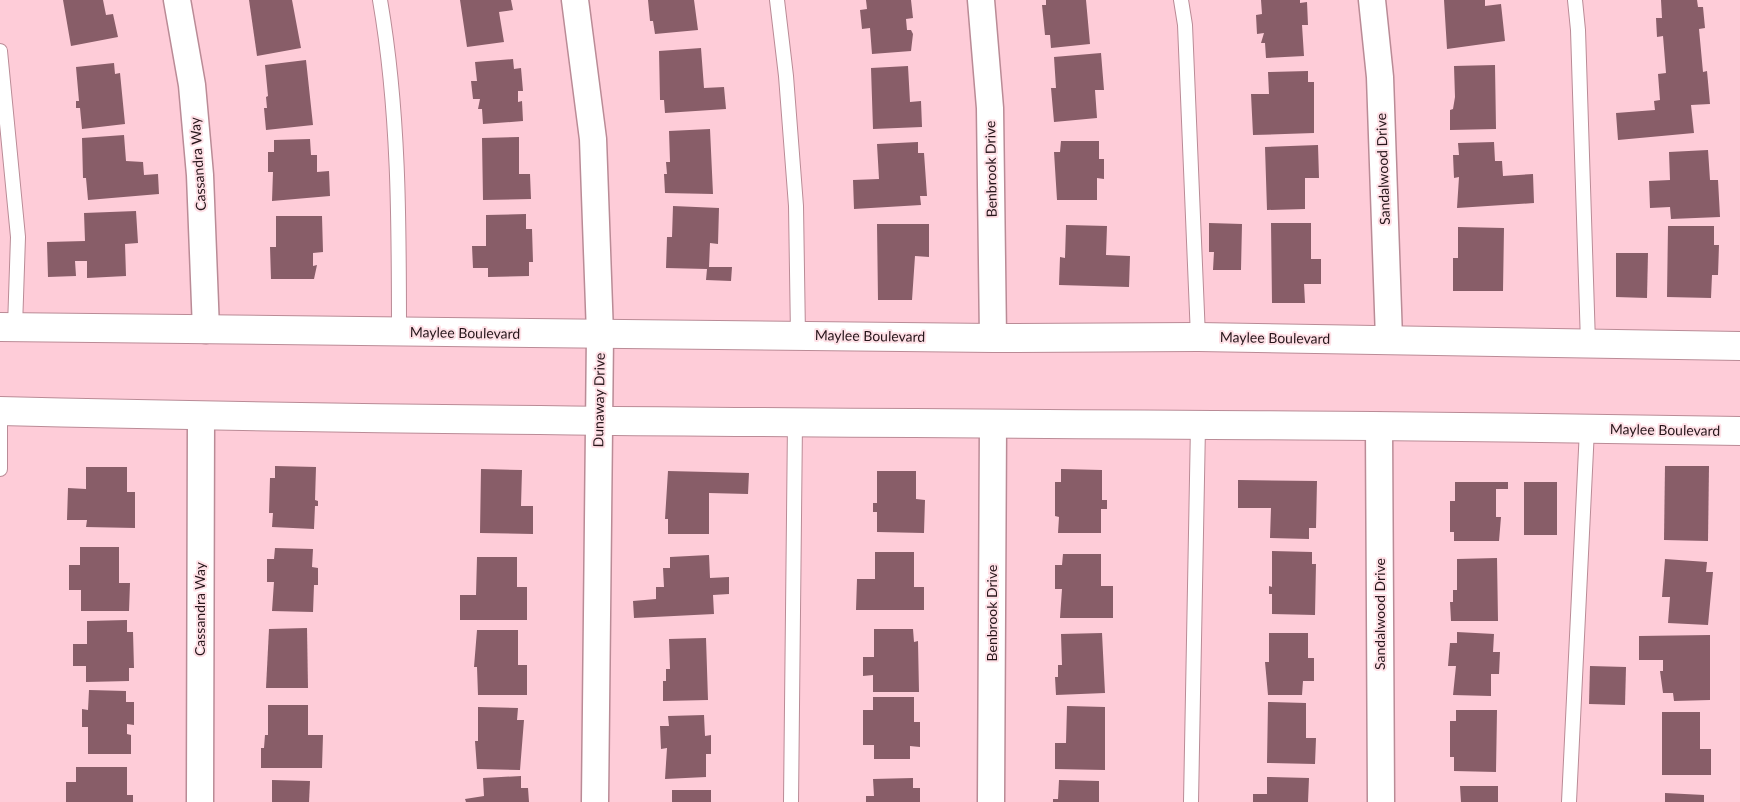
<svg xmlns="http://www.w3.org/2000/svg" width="1740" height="802" viewBox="0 0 1740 802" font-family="Lato,sans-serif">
	<rect width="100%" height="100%" fill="#feccd8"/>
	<g fill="#885d68">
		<polygon points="63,0 103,0 106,15 113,14 118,37 71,46"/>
		<polygon points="249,0 292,0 301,48 257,56"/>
		<polygon points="460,0 511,0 513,10 499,12 504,42 467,47"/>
		<polygon points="648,0 694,0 698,30 655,34 653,21 650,21"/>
		<polygon points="866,0 911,0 913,18 906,19 907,30 911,30 913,34 911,51 872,54 870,28 862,29 860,10 867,9"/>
		<polygon points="1046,0 1086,0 1090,44 1051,48 1050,35 1045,35 1042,5 1046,5"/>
		<polygon points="1261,0 1300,0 1300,3 1307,2 1308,25 1302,25 1304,56 1266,58 1265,43 1261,43 1264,33 1257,34 1256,15 1262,14"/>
		<polygon points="1444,0 1485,0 1485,6 1501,4 1505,41 1447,49"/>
		<polygon points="1661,0 1697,0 1698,7 1703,7 1705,28 1699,29 1703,72 1707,71 1710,104 1691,105 1694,133 1618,140 1616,113 1655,110 1654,101 1660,100 1658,74 1666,73 1663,36 1657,37 1656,18 1662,18"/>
		<polygon points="701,48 704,88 724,87 726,109 665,113 664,100 660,100 659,51"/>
		<polygon points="1101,53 1104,90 1095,90 1097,118 1054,122 1051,88 1056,88 1054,57"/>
		<polygon points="513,59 514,69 521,68 523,91 518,91 518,102 522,101 523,121 483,124 482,109 478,109 480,99 473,99 471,81 477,81 475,62"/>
		<polygon points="306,60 313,125 266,130 264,108 267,108 266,97 268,96 265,65"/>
		<polygon points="114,63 115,74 120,73 125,124 82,129 80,108 76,108 76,101 79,101 76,67"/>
		<polygon points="1495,65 1496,129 1450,130 1450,110 1453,109 1455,97 1454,66"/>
		<polygon points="908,66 910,102 921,101 922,127 873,129 871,68"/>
		<polygon points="1308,71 1308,82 1314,82 1314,133 1253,135 1251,94 1269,94 1268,72"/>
		<polygon points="710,129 713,194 665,193 664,174 667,174 666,162 670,162 669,131"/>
		<polygon points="124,135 126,161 143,162 144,175 158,174 159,194 88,200 86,178 83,178 82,138"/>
		<polygon points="519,137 519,174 530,174 531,199 483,200 482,138"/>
		<polygon points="310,139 311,155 317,155 317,172 329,171 330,196 272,201 273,172 268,172 268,152 274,152 274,140"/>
		<polygon points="1061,141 1099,141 1099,159 1104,159 1104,179 1097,178 1097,200 1057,200 1054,152 1060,152"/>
		<polygon points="918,142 918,153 924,153 927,196 920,196 921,205 854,209 853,180 879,179 877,144"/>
		<polygon points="1494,142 1495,161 1502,161 1503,176 1533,174 1534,203 1457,208 1459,177 1454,178 1453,155 1459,155 1458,143"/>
		<polygon points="1318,145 1319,178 1305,178 1305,209 1267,210 1265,147"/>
		<polygon points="1708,150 1710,180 1718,180 1720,217 1671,219 1670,207 1650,208 1649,181 1670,180 1669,152"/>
		<polygon points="673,206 719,208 718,244 710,243 709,267 732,267 731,281 706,280 707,269 666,268 667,237 672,237"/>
		<polygon points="136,211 138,243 125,244 126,276 87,278 87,261 75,261 76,276 48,277 47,242 85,241 84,213"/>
		<polygon points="526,214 526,229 532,229 533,262 529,262 529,276 488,277 488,268 473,268 472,246 486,246 486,215"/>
		<polygon points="276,216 322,216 323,252 313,253 313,266 317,265 314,279 271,279 270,247 276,247"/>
		<polygon points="1209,223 1242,224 1241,270 1213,270 1214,252 1209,252"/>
		<polygon points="1271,223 1311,223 1311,259 1321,259 1321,284 1304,284 1305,303 1272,303"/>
		<polygon points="877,224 929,224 929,257 915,256 912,300 878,300"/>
		<polygon points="1066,225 1107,226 1106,255 1130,256 1129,287 1059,285 1060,257 1065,258"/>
		<polygon points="1668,226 1714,226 1714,245 1719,245 1718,275 1712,275 1711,298 1667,297"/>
		<polygon points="1458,227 1504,228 1503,291 1453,291 1453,258 1458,258"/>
		<polygon points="1616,253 1648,253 1647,298 1616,297"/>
		<polygon points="275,466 316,467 315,500 318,501 318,506 315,506 314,529 272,527 273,513 269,513 270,478 275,478"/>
		<polygon points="1665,466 1709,466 1708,541 1664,540"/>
		<polygon points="86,467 127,467 127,492 135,492 135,528 86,527 87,520 67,520 68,488 86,489"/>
		<polygon points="481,469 522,470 521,506 533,506 533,534 480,533"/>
		<polygon points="1061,469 1102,470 1102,500 1107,500 1107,509 1101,509 1101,533 1058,533 1059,517 1055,516 1055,482 1061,482"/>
		<polygon points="668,471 749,473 748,494 709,493 709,534 668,534 668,519 665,519"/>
		<polygon points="877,471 916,471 916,499 925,500 924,533 877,532 877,512 873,512 873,503 877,503"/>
		<polygon points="1238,480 1317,481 1316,528 1309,528 1309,539 1270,538 1271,508 1238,508"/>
		<polygon points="1455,482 1508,482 1508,489 1496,489 1496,517 1501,517 1499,541 1454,541 1454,532 1450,532 1450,501 1455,501"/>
		<rect x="1524" y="482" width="33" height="53"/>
		<polygon points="80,547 119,547 119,583 130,583 129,611 81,611 81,590 69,590 69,565 80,565"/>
		<polygon points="275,548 313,549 312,567 318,568 318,585 314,585 313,612 272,611 274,582 267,582 267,559 274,559"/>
		<polygon points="1272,551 1312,552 1312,564 1316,564 1315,615 1272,614 1272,594 1269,594 1269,586 1272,587"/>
		<polygon points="875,552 914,552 914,587 924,587 924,610 856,610 857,579 875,579"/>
		<polygon points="1063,554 1101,554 1101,586 1113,586 1113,618 1060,618 1062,589 1055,589 1055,565 1062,565"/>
		<polygon points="709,555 710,578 729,577 729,594 713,595 714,614 634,618 633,601 656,599 656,587 664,587 663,568 670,568 670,557"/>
		<polygon points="477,557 517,557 517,587 527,587 527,620 460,620 460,595 476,595"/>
		<polygon points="1497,558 1498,621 1451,621 1450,602 1453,602 1453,590 1457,590 1457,559"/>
		<polygon points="1665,559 1707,562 1706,572 1713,572 1708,625 1668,623 1670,597 1662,597"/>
		<polygon points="127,620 127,632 133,632 134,668 129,668 129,681 86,682 86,666 73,666 73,644 87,644 87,621"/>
		<polygon points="307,628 308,688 266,688 269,629"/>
		<polygon points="874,629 913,629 914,642 918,641 919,692 873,692 873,675 863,676 863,657 874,657"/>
		<polygon points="477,630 518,630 518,665 527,665 527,695 478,695 477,667 474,667"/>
		<polygon points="1457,632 1494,634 1493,652 1500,652 1499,674 1491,674 1491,696 1453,695 1456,666 1448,666 1450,643 1457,643"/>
		<polygon points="1102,633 1105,693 1056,695 1055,677 1058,677 1058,665 1062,665 1061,634"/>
		<polygon points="1269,633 1308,633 1308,658 1314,658 1314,681 1303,681 1302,695 1268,695 1265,662 1269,662"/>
		<polygon points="1710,635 1710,700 1674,701 1673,693 1663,693 1660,671 1663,671 1663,660 1639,660 1639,636"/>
		<polygon points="706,638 708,700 663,701 663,681 666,681 666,669 670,669 669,639"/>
		<polygon points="1590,666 1626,667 1625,705 1589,704"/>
		<polygon points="89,690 126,691 126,702 134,702 134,725 127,724 127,734 131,735 131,754 88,754 88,727 82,727 82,709 88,710"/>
		<polygon points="873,697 914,697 914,722 920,722 920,747 910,746 910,759 874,759 874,745 863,745 863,710 873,710"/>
		<polygon points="1268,702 1306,703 1306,738 1316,738 1315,764 1267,763"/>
		<polygon points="268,705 308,705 308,735 323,735 322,768 261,768 261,748 264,748 265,735 268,735"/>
		<polygon points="1067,706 1105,707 1105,770 1055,769 1055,743 1066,743"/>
		<polygon points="478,707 518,708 517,720 524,720 520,770 477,769 475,741 478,741"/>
		<polygon points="1456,710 1497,710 1496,772 1454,771 1454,757 1450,757 1450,721 1456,721"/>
		<polygon points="1662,712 1700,712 1700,749 1711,749 1711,775 1662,775"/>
		<polygon points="704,715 705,736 711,735 711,754 706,754 706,777 665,779 667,748 661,749 660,726 669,726 668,716"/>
		<polygon points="76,767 127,767 127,795 133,795 133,802 66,802 66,782 76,782"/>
		<polygon points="521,776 521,788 528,788 529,802 466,802 465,799 484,796 483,778"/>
		<polygon points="1267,777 1309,778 1308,802 1253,802 1253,794 1267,794"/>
		<polygon points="913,778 913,788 920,788 920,802 866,802 866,796 874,796 873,779"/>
		<polygon points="272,780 310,781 309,802 272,802"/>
		<polygon points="1059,780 1099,781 1099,802 1053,802 1053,799 1058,799"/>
		<polygon points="1460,786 1498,786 1498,802 1461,802"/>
		<rect x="672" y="790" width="39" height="12"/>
		<polygon points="1665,793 1704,795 1704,802 1665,802"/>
	</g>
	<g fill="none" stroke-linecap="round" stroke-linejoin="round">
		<defs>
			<g id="lane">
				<path d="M380 0C399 110 399 221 399 332"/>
				<polyline points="777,0 786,76 796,206 798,336"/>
				<polyline points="1181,0 1185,25 1198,337"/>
				<polyline points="1575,0 1578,30 1588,343"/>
				<polyline points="0,51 18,237 15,327"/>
				<polyline points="0,469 0,411"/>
				<polyline points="791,802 795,422"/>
				<polyline points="1191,802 1198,425"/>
				<polyline points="1569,802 1587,429"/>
			</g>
			<g id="street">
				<polyline points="177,0 192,85 200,175 206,330"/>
				<polyline points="575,0 593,139 600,334 595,802"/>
				<polyline points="981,0 990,108 993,338"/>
				<polyline points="1372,0 1380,77 1389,339"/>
				<polyline points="1379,426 1381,802"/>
				<polyline points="200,802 201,416"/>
				<polyline points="991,802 993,424"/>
			</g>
			<g id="secondary">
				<polyline points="0,327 993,338 1198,337 1740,346"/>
				<path d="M0 411C457 422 915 423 1373 426 1495 427 1618 429 1740 431"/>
			</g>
		</defs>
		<use href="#lane" stroke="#ba8b96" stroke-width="16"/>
		<use href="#street" stroke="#ba8b96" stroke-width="29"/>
		<use href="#secondary" stroke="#ba8b96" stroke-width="30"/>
		<use href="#lane" stroke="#fff" stroke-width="14"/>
		<use href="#street" stroke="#fff" stroke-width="26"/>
		<use href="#secondary" stroke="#fff" stroke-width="28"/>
	</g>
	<g text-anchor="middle" stroke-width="4" stroke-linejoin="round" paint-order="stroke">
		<g font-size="14" fill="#26151a" stroke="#fee0e6">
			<text transform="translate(198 164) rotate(-94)" y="5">Cassandra Way</text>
			<text transform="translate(991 169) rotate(-91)" y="5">Benbrook Drive</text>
			<text transform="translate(1383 169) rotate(-92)" y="5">Sandalwood Drive</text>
			<text transform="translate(465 333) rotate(1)" y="5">Maylee Boulevard</text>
			<text transform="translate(870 336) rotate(1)" y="5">Maylee Boulevard</text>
			<text transform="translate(1275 338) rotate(1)" y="5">Maylee Boulevard</text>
			<text transform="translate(599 400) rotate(-89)" y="5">Dunaway Drive</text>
			<text transform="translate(1665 430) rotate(1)" y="5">Maylee Boulevard</text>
			<text transform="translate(200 609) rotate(-90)" y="5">Cassandra Way</text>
			<text transform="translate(992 613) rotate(-90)" y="5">Benbrook Drive</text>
			<text transform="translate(1380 614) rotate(-90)" y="5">Sandalwood Drive</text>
		</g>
	</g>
</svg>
